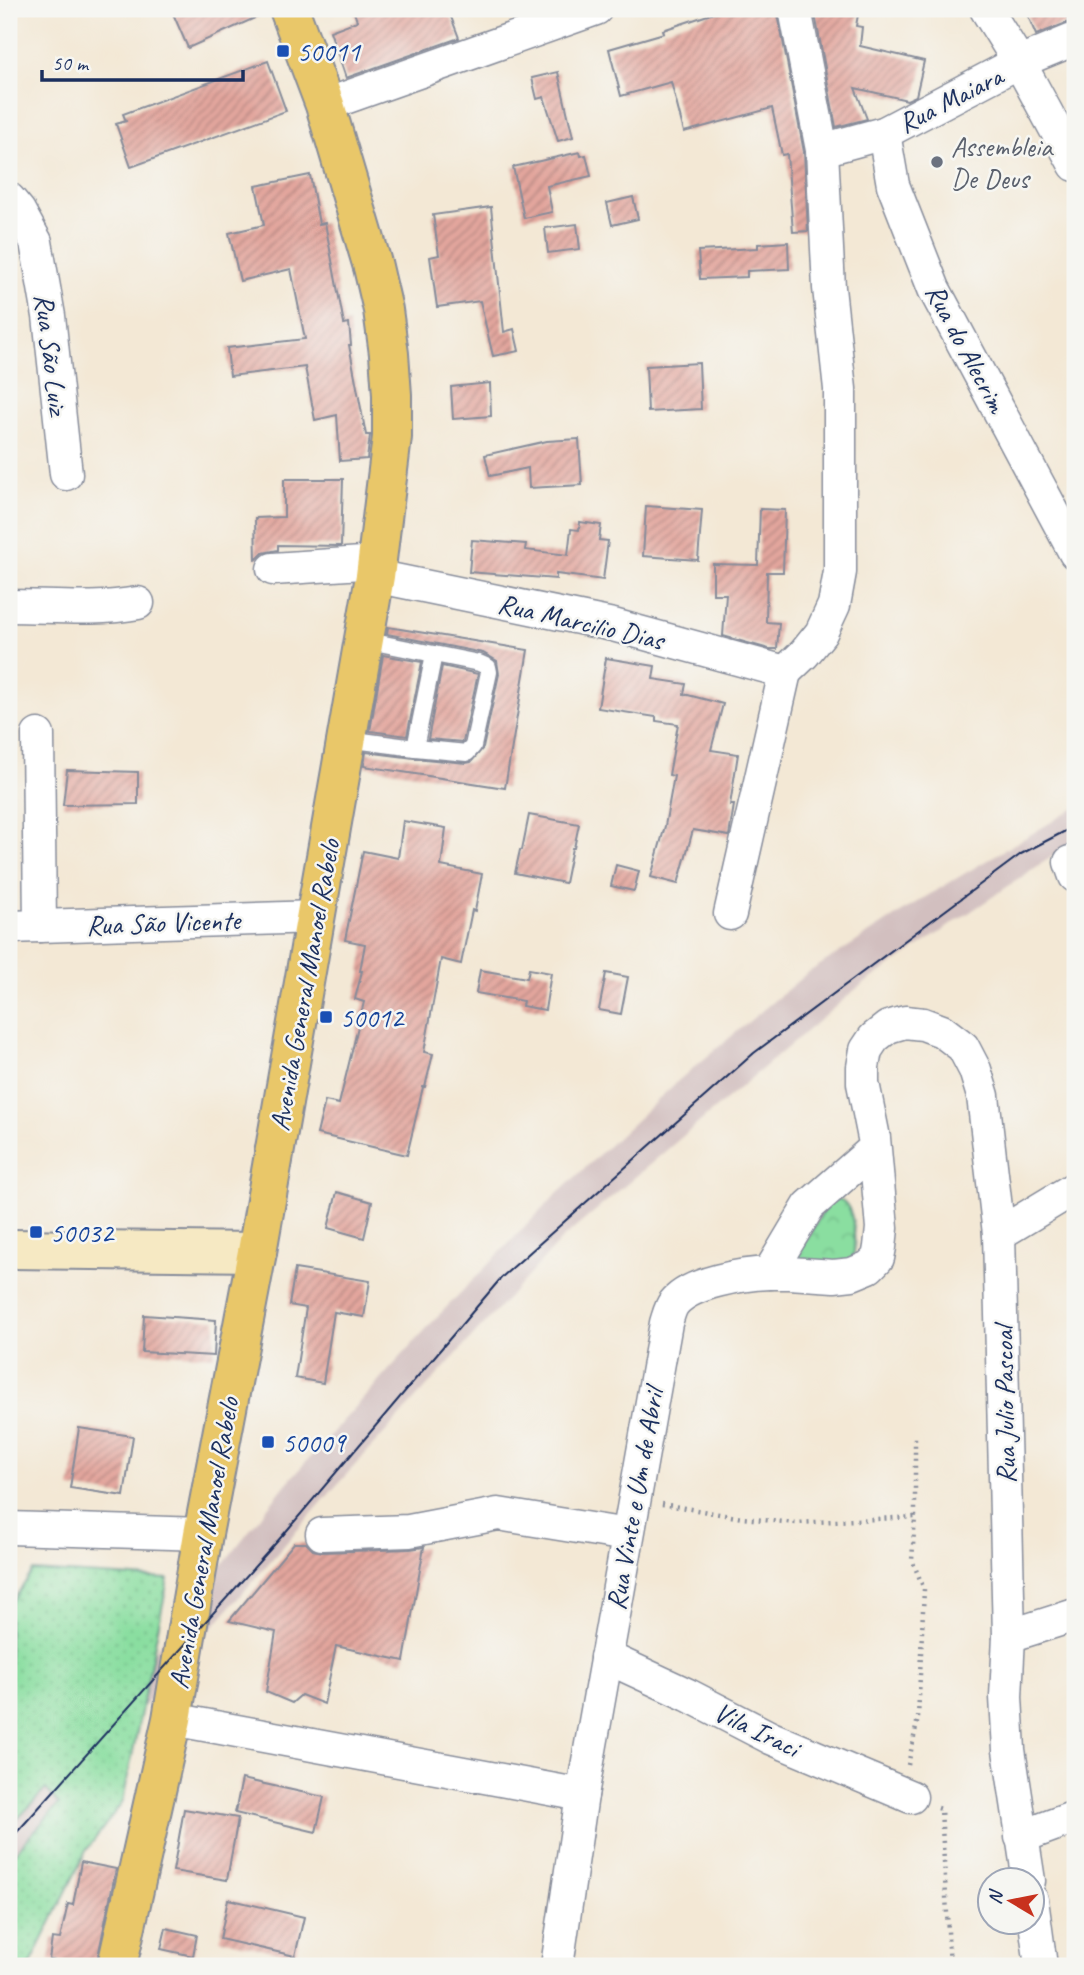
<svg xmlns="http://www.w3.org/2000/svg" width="1084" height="1975" viewBox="0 0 1084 1975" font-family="Caveat,sans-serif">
	<defs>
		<pattern id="grass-dots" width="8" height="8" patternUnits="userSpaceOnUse" patternTransform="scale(1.75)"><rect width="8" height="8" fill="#8adea0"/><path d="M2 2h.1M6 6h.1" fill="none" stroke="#76bf8c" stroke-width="1.8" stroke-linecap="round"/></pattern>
		<pattern id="park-crowns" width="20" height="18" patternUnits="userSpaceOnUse" patternTransform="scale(1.75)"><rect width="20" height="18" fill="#8adea0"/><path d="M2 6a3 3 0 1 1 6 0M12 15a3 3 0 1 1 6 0" fill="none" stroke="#76bf8c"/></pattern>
		<pattern id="building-hatch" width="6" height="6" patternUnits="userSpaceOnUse" patternTransform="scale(1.75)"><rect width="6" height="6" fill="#e3a69d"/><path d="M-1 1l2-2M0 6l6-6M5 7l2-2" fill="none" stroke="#b78883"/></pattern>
	</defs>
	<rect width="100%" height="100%" fill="#f6f6f2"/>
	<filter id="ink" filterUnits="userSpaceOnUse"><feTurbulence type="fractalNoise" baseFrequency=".0143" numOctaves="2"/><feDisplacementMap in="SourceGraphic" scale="14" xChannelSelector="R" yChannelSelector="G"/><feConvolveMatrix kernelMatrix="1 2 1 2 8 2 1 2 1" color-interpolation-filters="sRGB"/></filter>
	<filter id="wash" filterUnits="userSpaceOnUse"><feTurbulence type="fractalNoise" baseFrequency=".00686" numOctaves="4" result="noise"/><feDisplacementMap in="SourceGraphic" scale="28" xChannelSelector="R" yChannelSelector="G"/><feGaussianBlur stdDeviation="1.57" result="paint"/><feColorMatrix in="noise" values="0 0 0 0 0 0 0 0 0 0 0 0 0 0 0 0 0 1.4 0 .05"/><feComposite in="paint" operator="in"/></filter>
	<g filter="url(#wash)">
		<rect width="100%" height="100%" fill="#f3e8d5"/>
		<polygon fill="#d2bfbf" points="1075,808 1075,841 856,989 561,1240 336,1486 113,1741 9,1966 9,1828 46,1789 286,1484 437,1317 556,1195 679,1080 806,974 927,896"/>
		<polygon fill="url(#grass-dots)" stroke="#52867f" stroke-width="2" points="33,1571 168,1579 123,1801 86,1851 30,1966 9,1966 9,1859 59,1804 46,1789 9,1828 9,1606"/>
		<path fill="url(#park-crowns)" stroke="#52867f" stroke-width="2" d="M832 1197C833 1197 842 1200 843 1201 857 1212 856 1253 851 1268L789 1267Z"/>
		<g id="blocks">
			<g fill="url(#building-hatch)">
				<polygon points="171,9 268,9 268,12 188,48"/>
				<polygon points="353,9 448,9 459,38 346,78 330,31 357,21"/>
				<polygon points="726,9 777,9 804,152 808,231 793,232 787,154 782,155 772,108 684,132 671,82 621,96 609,49 664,33 663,30"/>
				<polygon points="814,9 859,9 856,26 862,27 860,46 924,61 916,96 907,100 855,88 867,119 836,127"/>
				<polygon points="1025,9 1064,9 1069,22 1036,35"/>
				<polygon points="268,61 286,111 131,167 116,124 126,121 123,114"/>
				<polygon points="558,72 573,137 558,141 544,97 537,99 532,78"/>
				<polygon points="580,152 581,156 586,155 591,176 547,186 552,212 524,218 513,167"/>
				<polygon points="310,175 319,224 325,223 344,324 349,323 351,345 349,345 366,435 370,435 367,459 340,461 337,415 315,420 305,367 230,376 227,348 305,339 291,269 240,281 229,233 264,225 256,186"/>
				<polygon points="633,197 638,219 612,225 607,203"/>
				<polygon points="491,207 504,332 514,329 519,351 493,356 480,301 437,307 430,257 439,255 433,215"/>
				<polygon points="577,224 580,249 548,253 545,228"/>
				<polygon points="788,242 789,269 747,271 747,277 700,279 698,251 758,248 758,244"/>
				<polygon points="699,363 701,409 648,412 646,366"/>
				<polygon points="490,383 491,416 453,419 451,387"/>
				<polygon points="579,439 582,485 529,488 528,468 490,476 485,455 547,441"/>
				<polygon points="284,479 343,479 341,546 278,545 278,550 263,553 256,560 255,518 284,517"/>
				<polygon points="646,506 702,510 698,560 643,556"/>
				<polygon points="760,509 785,510 783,572 767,572 766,622 779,623 777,649 769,649 723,636 726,594 713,594 713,564 758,565"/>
				<polygon points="580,522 601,525 599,540 608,541 603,580 556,574 556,579 469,572 472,540 526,544 525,550 568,555 571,529 579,530"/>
				<polygon points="388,627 528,650 505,788 364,766 366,752 414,758 466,763 471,762 483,748 499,674 497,661 483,653 387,634"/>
				<polygon points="383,655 422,662 407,736 370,731"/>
				<polygon points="606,658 655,666 653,679 686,684 684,694 723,704 711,750 738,754 730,805 734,805 729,836 693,830 678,884 651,877 665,826 674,776 669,775 678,724 656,721 656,717 598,708"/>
				<polygon points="442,666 478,674 463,742 428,739"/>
				<polygon points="67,770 138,772 138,804 63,805"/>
				<polygon points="529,815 579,824 574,848 572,848 565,883 515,873 520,850 522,850"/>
				<polygon points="403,821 446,828 441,866 482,874 475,911 472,910 461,964 441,959 424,1052 433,1054 425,1087 423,1087 407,1155 317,1134 325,1101 339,1104 364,1002 355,999 362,971 360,971 365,944 345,940 363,851 398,858"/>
				<polygon points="616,865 639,871 634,891 611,886"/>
				<polygon points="529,969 551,973 545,1010 522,1006 523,1001 476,993 480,970 527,978"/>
				<polygon points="606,973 628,977 621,1014 599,1010"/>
				<polygon points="337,1192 372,1202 364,1238 328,1228"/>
				<polygon points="295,1269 370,1281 364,1317 334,1312 323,1383 295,1378 306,1308 289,1305"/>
				<polygon points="144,1315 216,1320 214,1356 142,1352"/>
				<polygon points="79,1428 133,1436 124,1496 70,1488"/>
				<polygon points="294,1543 306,1543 313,1550 323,1552 410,1549 424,1547 404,1661 336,1646 324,1704 301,1695 292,1703 266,1692 276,1632 229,1621"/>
				<polygon points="242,1779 324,1797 316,1832 235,1813"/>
				<polygon points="184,1809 238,1818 227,1880 173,1871"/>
				<polygon points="81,1862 116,1869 96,1966 49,1960 52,1938 60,1939 68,1904 73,1905"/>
				<polygon points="228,1899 304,1917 295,1956 220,1939"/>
				<polygon points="166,1928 197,1935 193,1956 161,1949"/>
			</g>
		</g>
	</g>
	<g filter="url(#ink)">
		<use href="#blocks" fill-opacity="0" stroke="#878c9a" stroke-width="2"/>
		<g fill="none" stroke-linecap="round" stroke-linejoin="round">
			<defs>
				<g id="lane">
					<polyline points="347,739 415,748 467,753 473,746 489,672 488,667 479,663 364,640"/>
					<polyline points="415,748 434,654"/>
				</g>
				<g id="street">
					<polyline points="986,9 1019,62 1075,165"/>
					<polyline points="325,105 596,9"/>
					<polyline points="884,133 893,185 934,289 1075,553"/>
					<polyline points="822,150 884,133 1019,62 1075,39"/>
					<polyline points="9,199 19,211 36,242 49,316 66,474"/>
					<polyline points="273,569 377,562"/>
					<polyline points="375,576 613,625 785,672"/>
					<path d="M9 606C52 606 95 611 138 603"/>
					<polyline points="785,672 804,654 821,633 834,605 840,572 840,389 829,288 822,150 795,9"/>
					<polyline points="38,735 40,926"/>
					<polyline points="1070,862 1075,876"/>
					<polyline points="730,914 785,672"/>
					<polyline points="9,927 316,917"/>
					<polyline points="874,1149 809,1206 769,1273 789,1273 834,1276 852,1274 869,1267 878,1258 880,1247 882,1228 874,1138 863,1083 863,1067 866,1050 874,1038 888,1027 905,1022 923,1024 942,1031 963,1047 975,1070 983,1096 999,1234 1009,1636 1006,1697 1009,1750 1029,1881"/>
					<polyline points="999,1234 1075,1188"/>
					<polyline points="9,1528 203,1534"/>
					<polyline points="322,1534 409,1531 498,1514 627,1535"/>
					<polyline points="1009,1636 1075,1615"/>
					<polyline points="606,1657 688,1695 771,1738 911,1797"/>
					<polyline points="172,1719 582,1795"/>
					<polyline points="1021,1837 1075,1817"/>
					<polyline points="1032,1900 1041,1966"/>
					<path d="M557 1966 582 1795 666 1323C668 1317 670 1308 674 1303 691 1282 744 1274 769 1273"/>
				</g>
				<polyline id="secondary" points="9,1249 257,1252"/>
				<polyline id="primary" points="117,1966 172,1719 203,1534 257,1252 375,576 392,437 392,395 389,354 383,310 373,267 325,105 289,9"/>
			</defs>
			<use href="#lane" stroke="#878c9a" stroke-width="19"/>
			<use href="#street" stroke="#878c9a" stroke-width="35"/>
			<use href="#secondary" stroke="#878c9a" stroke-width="42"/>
			<use href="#primary" stroke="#878c9a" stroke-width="42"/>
			<g stroke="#878c9a" stroke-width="4.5" stroke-dasharray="2 5" stroke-linecap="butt">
				<polyline points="662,1504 742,1518 796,1523 915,1517"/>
				<polyline points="908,1765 918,1718 924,1589 912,1560 915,1517 915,1437"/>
				<polyline points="938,1808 941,1809 950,1966"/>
			</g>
			<use href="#lane" stroke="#fff" stroke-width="16"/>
			<use href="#street" stroke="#fff" stroke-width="32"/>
			<use href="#secondary" stroke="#f6e9c3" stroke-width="38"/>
			<use href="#primary" stroke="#e9c769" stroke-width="38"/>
			<polyline stroke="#1b2f5e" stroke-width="2" points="9,1841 283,1535 502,1277 754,1053 1021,854 1075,826"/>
		</g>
	</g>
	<g fill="#1a4fb4" stroke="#f6f6f2" stroke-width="2.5">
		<rect x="276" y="44" width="14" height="14" rx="3.5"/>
		<rect x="319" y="1010" width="14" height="14" rx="3.5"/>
		<rect x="29" y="1225" width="14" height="14" rx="3.5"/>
		<rect x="261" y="1435" width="14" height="14" rx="3.5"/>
	</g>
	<circle fill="#6b7280" stroke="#f6f6f2" stroke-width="2.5" cx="937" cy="162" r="7"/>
	<g text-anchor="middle" stroke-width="5" stroke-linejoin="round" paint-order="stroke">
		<g font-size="28" fill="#164399" stroke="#f6f6f2" text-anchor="start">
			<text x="297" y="61">50011</text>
			<text x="340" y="1027">50012</text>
			<text x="50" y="1242">50032</text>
			<text x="282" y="1452">50009</text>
		</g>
		<g font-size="28" fill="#1b2f5e" stroke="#f6f6f2">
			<text transform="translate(950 99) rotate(-27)" y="10">Rua Maiara</text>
			<text transform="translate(967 348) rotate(62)" y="10">Rua do Alecrim</text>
			<text transform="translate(52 354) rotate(83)" y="10">Rua São Luiz</text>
			<text transform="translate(581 621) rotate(13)" y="10">Rua Marcilio Dias</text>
			<text transform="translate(163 922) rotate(-2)" y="10">Rua São Vicente</text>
			<text transform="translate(304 985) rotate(-80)" y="10">Avenida General Manoel Rabelo</text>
			<text transform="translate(1004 1405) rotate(-91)" y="10">Rua Julio Pascoal</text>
			<text transform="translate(634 1499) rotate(-80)" y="10">Rua Vinte e Um de Abril</text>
			<text transform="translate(203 1543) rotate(-80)" y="10">Avenida General Manoel Rabelo</text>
			<text transform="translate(757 1729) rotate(26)" y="10">Vila Iraci</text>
		</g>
		<g font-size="28" fill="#5b616d" stroke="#f6f6f2" text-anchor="start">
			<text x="951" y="156">Assembleia<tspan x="951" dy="32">De Deus</tspan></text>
		</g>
	</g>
	<rect width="1084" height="1975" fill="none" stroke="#f6f6f2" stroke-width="35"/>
	<g transform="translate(1011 1901) rotate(280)"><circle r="33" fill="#f6f6f2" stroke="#9ea6b7" stroke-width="2"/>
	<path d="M0-5L12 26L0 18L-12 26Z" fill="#c8321e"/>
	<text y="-10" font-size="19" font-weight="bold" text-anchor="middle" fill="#1b2f5e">N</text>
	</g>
	<path d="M42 70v10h201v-10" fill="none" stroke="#1b2f5e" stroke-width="3.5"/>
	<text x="52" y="70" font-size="21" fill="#1b2f5e" stroke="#f6f6f2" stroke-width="5" paint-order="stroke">50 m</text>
</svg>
